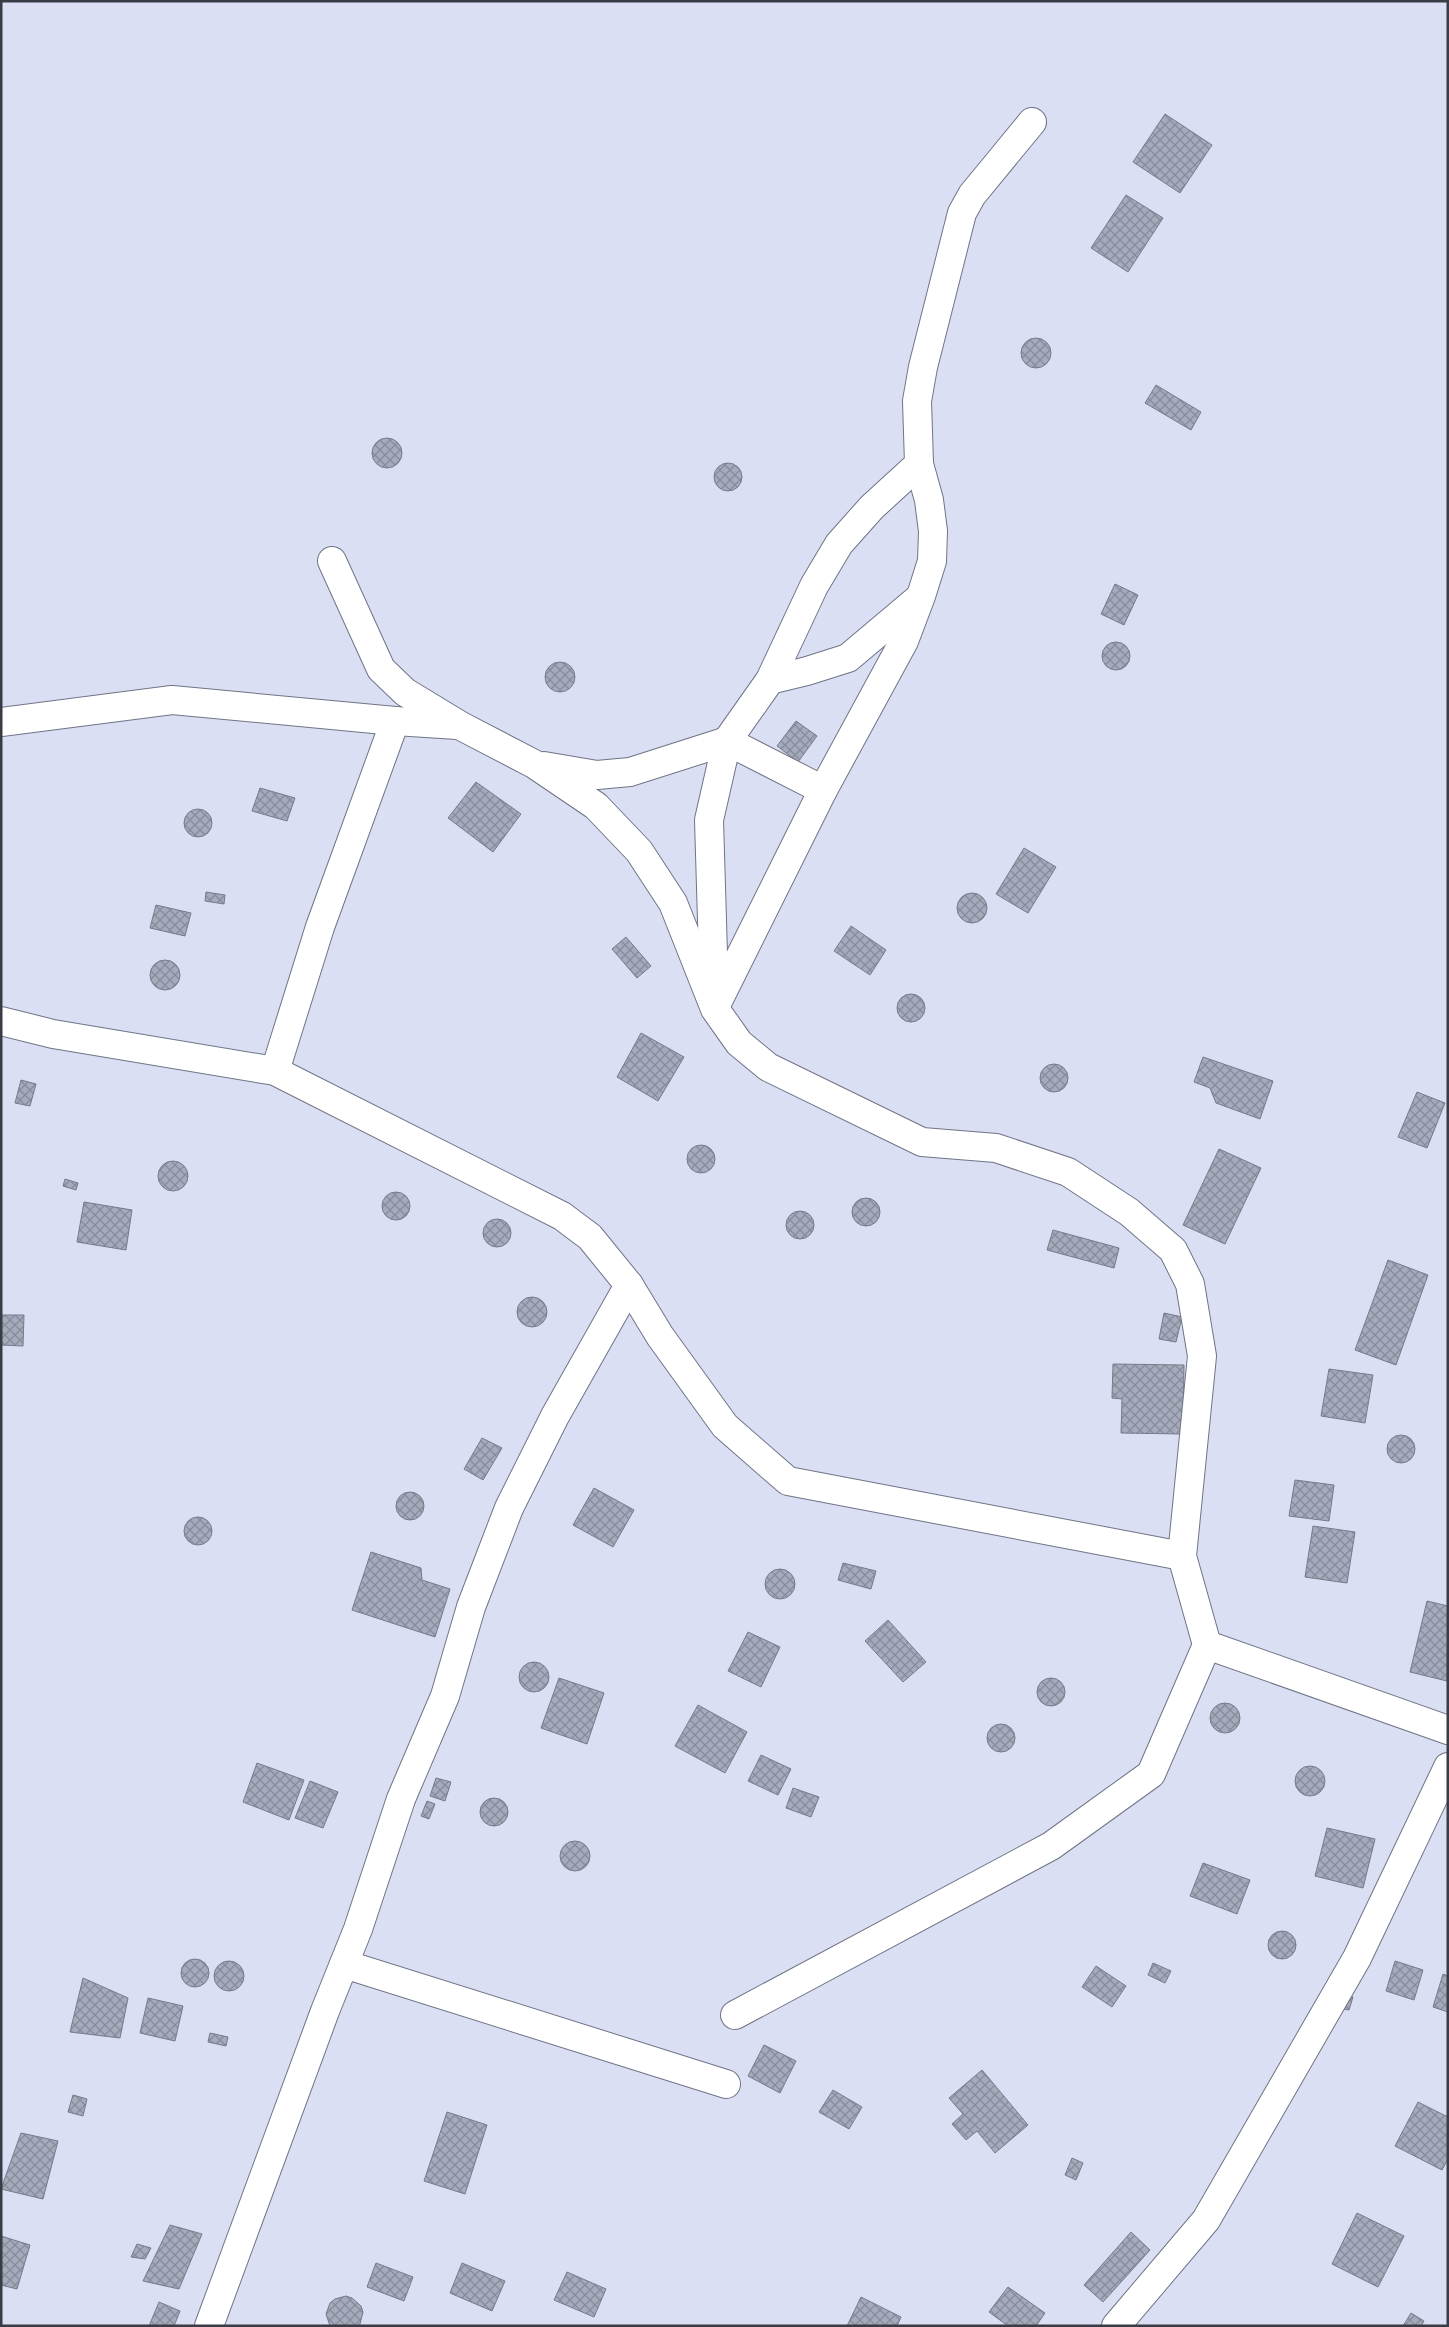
<svg xmlns="http://www.w3.org/2000/svg" width="1449" height="2327" viewBox="0 0 1449 2327" font-family="'Open Sans',sans-serif">
	<defs>
		<pattern id="building-cross-hatch" width="8" height="8" patternUnits="userSpaceOnUse" patternTransform="scale(1.25)"><rect width="8" height="8" fill="#a5aabd"/><path d="M0 0l8 8M0 8l8-8" fill="none" stroke="#878c9b"/></pattern>
	</defs>
	<rect width="100%" height="100%" fill="#dadff3"/>
	<g fill="url(#building-cross-hatch)" stroke="#757a8c">
		<polygon points="1165,114 1212,145 1180,193 1133,162"/>
		<polygon points="1126,195 1163,218 1128,272 1091,248"/>
		<circle cx="1036" cy="353" r="15"/>
		<polygon points="1156,385 1201,412 1191,430 1145,403"/>
		<circle cx="387" cy="453" r="15"/>
		<circle cx="728" cy="477" r="14"/>
		<polygon points="1115,584 1138,595 1124,625 1101,614"/>
		<circle cx="1116" cy="656" r="14"/>
		<circle cx="560" cy="677" r="15"/>
		<polygon points="796,721 817,736 798,762 777,746"/>
		<polygon points="476,782 521,814 493,852 448,818"/>
		<polygon points="260,788 295,798 287,821 252,811"/>
		<circle cx="198" cy="823" r="14"/>
		<polygon points="1024,848 1056,867 1028,913 996,894"/>
		<polygon points="206,892 225,895 224,904 205,901"/>
		<circle cx="972" cy="908" r="15"/>
		<polygon points="156,905 191,913 185,936 150,928"/>
		<polygon points="851,926 886,950 870,975 834,951"/>
		<polygon points="626,937 651,966 637,978 612,949"/>
		<circle cx="165" cy="975" r="15"/>
		<circle cx="911" cy="1008" r="14"/>
		<polygon points="641,1033 684,1057 658,1101 617,1077"/>
		<polygon points="1203,1057 1273,1081 1260,1119 1216,1103 1210,1088 1194,1082"/>
		<circle cx="1054" cy="1078" r="14"/>
		<polygon points="21,1080 36,1084 30,1106 15,1103"/>
		<polygon points="1417,1092 1445,1103 1427,1148 1398,1137"/>
		<circle cx="701" cy="1159" r="14"/>
		<polygon points="1219,1149 1261,1168 1225,1244 1183,1225"/>
		<circle cx="173" cy="1176" r="15"/>
		<polygon points="65,1179 78,1183 76,1190 63,1186"/>
		<circle cx="396" cy="1206" r="14"/>
		<circle cx="866" cy="1212" r="14"/>
		<polygon points="84,1202 132,1210 126,1250 77,1242"/>
		<circle cx="800" cy="1225" r="14"/>
		<circle cx="497" cy="1233" r="14"/>
		<polygon points="1053,1230 1119,1248 1114,1268 1047,1250"/>
		<polygon points="1388,1260 1428,1275 1396,1365 1355,1350"/>
		<circle cx="532" cy="1312" r="15"/>
		<polygon points="1164,1313 1182,1317 1176,1342 1159,1339"/>
		<polygon points="1,1315 24,1315 23,1346 1,1345"/>
		<polygon points="1113,1364 1184,1365 1183,1434 1121,1433 1122,1399 1112,1398"/>
		<polygon points="1329,1369 1373,1375 1365,1423 1321,1416"/>
		<circle cx="1401" cy="1449" r="14"/>
		<polygon points="482,1438 502,1448 483,1480 464,1469"/>
		<polygon points="1295,1480 1334,1485 1329,1521 1289,1516"/>
		<polygon points="594,1488 634,1510 613,1547 573,1525"/>
		<circle cx="410" cy="1506" r="14"/>
		<circle cx="198" cy="1531" r="14"/>
		<polygon points="1313,1526 1355,1532 1347,1583 1305,1577"/>
		<polygon points="371,1552 421,1568 422,1580 450,1589 435,1637 352,1610"/>
		<polygon points="843,1563 876,1571 871,1589 838,1580"/>
		<circle cx="780" cy="1584" r="15"/>
		<polygon points="1427,1601 1448,1606 1447,1681 1410,1672"/>
		<polygon points="888,1620 926,1662 903,1682 865,1641"/>
		<polygon points="748,1632 780,1647 761,1687 728,1671"/>
		<circle cx="534" cy="1677" r="15"/>
		<circle cx="1051" cy="1692" r="14"/>
		<polygon points="559,1678 604,1693 587,1744 541,1728"/>
		<circle cx="1225" cy="1718" r="15"/>
		<polygon points="698,1705 747,1732 725,1773 675,1746"/>
		<circle cx="1001" cy="1738" r="14"/>
		<polygon points="761,1755 791,1769 778,1795 748,1781"/>
		<polygon points="257,1763 304,1780 289,1820 243,1802"/>
		<circle cx="1310" cy="1781" r="15"/>
		<polygon points="436,1778 451,1782 445,1801 430,1796"/>
		<polygon points="310,1781 338,1792 323,1828 295,1818"/>
		<polygon points="793,1788 819,1797 811,1817 786,1808"/>
		<circle cx="494" cy="1812" r="14"/>
		<polygon points="427,1801 435,1804 429,1819 421,1816"/>
		<polygon points="1327,1828 1375,1839 1363,1888 1315,1876"/>
		<circle cx="575" cy="1856" r="15"/>
		<polygon points="1203,1863 1250,1880 1237,1914 1190,1896"/>
		<circle cx="1282" cy="1945" r="14"/>
		<circle cx="195" cy="1973" r="14"/>
		<polygon points="1395,1961 1423,1970 1414,2000 1386,1991"/>
		<circle cx="229" cy="1976" r="15"/>
		<polygon points="1153,1963 1171,1971 1165,1983 1148,1975"/>
		<polygon points="1096,1966 1126,1986 1112,2007 1082,1987"/>
		<polygon points="1443,1974 1448,1976 1448,2012 1433,2007"/>
		<polygon points="83,1978 128,1998 120,2038 70,2032"/>
		<polygon points="1347,1995 1353,1997 1349,2010 1344,2009"/>
		<polygon points="148,1998 183,2006 175,2041 140,2033"/>
		<polygon points="210,2033 228,2037 226,2046 208,2042"/>
		<polygon points="764,2045 796,2061 780,2093 748,2076"/>
		<polygon points="982,2070 1028,2125 995,2153 977,2131 966,2140 952,2124 963,2114 949,2098"/>
		<polygon points="833,2090 862,2107 849,2129 819,2112"/>
		<polygon points="73,2095 87,2099 83,2116 68,2112"/>
		<polygon points="1418,2102 1448,2117 1448,2159 1442,2170 1395,2146"/>
		<polygon points="447,2112 487,2125 465,2194 424,2181"/>
		<polygon points="21,2133 58,2141 43,2199 1,2189"/>
		<polygon points="1072,2158 1083,2163 1076,2180 1065,2175"/>
		<polygon points="1357,2213 1404,2236 1378,2287 1332,2264"/>
		<polygon points="170,2225 202,2234 179,2289 143,2281"/>
		<polygon points="1131,2232 1150,2250 1103,2302 1084,2285"/>
		<polygon points="1,2236 30,2245 17,2289 1,2285"/>
		<polygon points="137,2244 151,2248 145,2259 131,2257"/>
		<polygon points="376,2263 413,2277 404,2301 367,2287"/>
		<polygon points="462,2263 505,2281 492,2311 450,2293"/>
		<polygon points="567,2272 606,2289 594,2317 554,2300"/>
		<polygon points="1008,2287 1045,2313 1036,2326 1008,2326 989,2312"/>
		<polygon points="346,2296 352,2298 361,2306 363,2312 360,2324 359,2326 330,2326 326,2314 330,2303 335,2299"/>
		<polygon points="861,2297 901,2317 897,2326 847,2326"/>
		<polygon points="159,2302 180,2311 174,2326 149,2326"/>
		<polygon points="1411,2313 1424,2321 1421,2326 1403,2326"/>
	</g>
	<g fill="none" stroke-linecap="round" stroke-linejoin="round">
		<defs>
			<g id="minor">
				<polyline points="332,561 381,669 405,692 461,726 534,764 596,806 639,851 673,903 715,1009 739,1043 768,1067 922,1142 996,1148 1068,1172 1129,1212 1173,1250 1190,1284 1202,1356 1182,1556 1207,1645"/>
				<polyline points="770,680 807,671 848,658 918,599"/>
				<polyline points="1,722 172,700 395,721"/>
				<polyline points="544,766 597,775 630,772 727,741 823,790"/>
				<polyline points="714,988 709,820 727,741 770,680 814,586 839,544 872,507 919,464 917,401 923,367 962,213 972,195 1032,122"/>
				<polyline points="716,1005 823,790 904,641 921,596 932,561 933,531 929,500 919,464"/>
				<polyline points="1,1021 53,1034 275,1071 562,1216 590,1237 629,1285 660,1336 725,1426 788,1481 1182,1556"/>
				<polyline points="275,1071 320,927 395,721 457,725"/>
				<polyline points="344,1964 726,2084"/>
				<polyline points="735,2015 1051,1846 1151,1774 1207,1645 1448,1730"/>
				<polyline points="209,2326 325,2011 358,1929 401,1799 445,1696 471,1607 509,1508 555,1416 629,1285"/>
				<polyline points="1116,2326 1206,2220 1357,1958 1448,1767"/>
			</g>
		</defs>
		<use href="#minor" stroke="#6f7486" stroke-width="30"/>
		<use href="#minor" stroke="#fff" stroke-width="28"/>
	</g>
	<rect width="1449" height="2327" fill="none" stroke="#3a3c45" stroke-width="5"/>
</svg>
